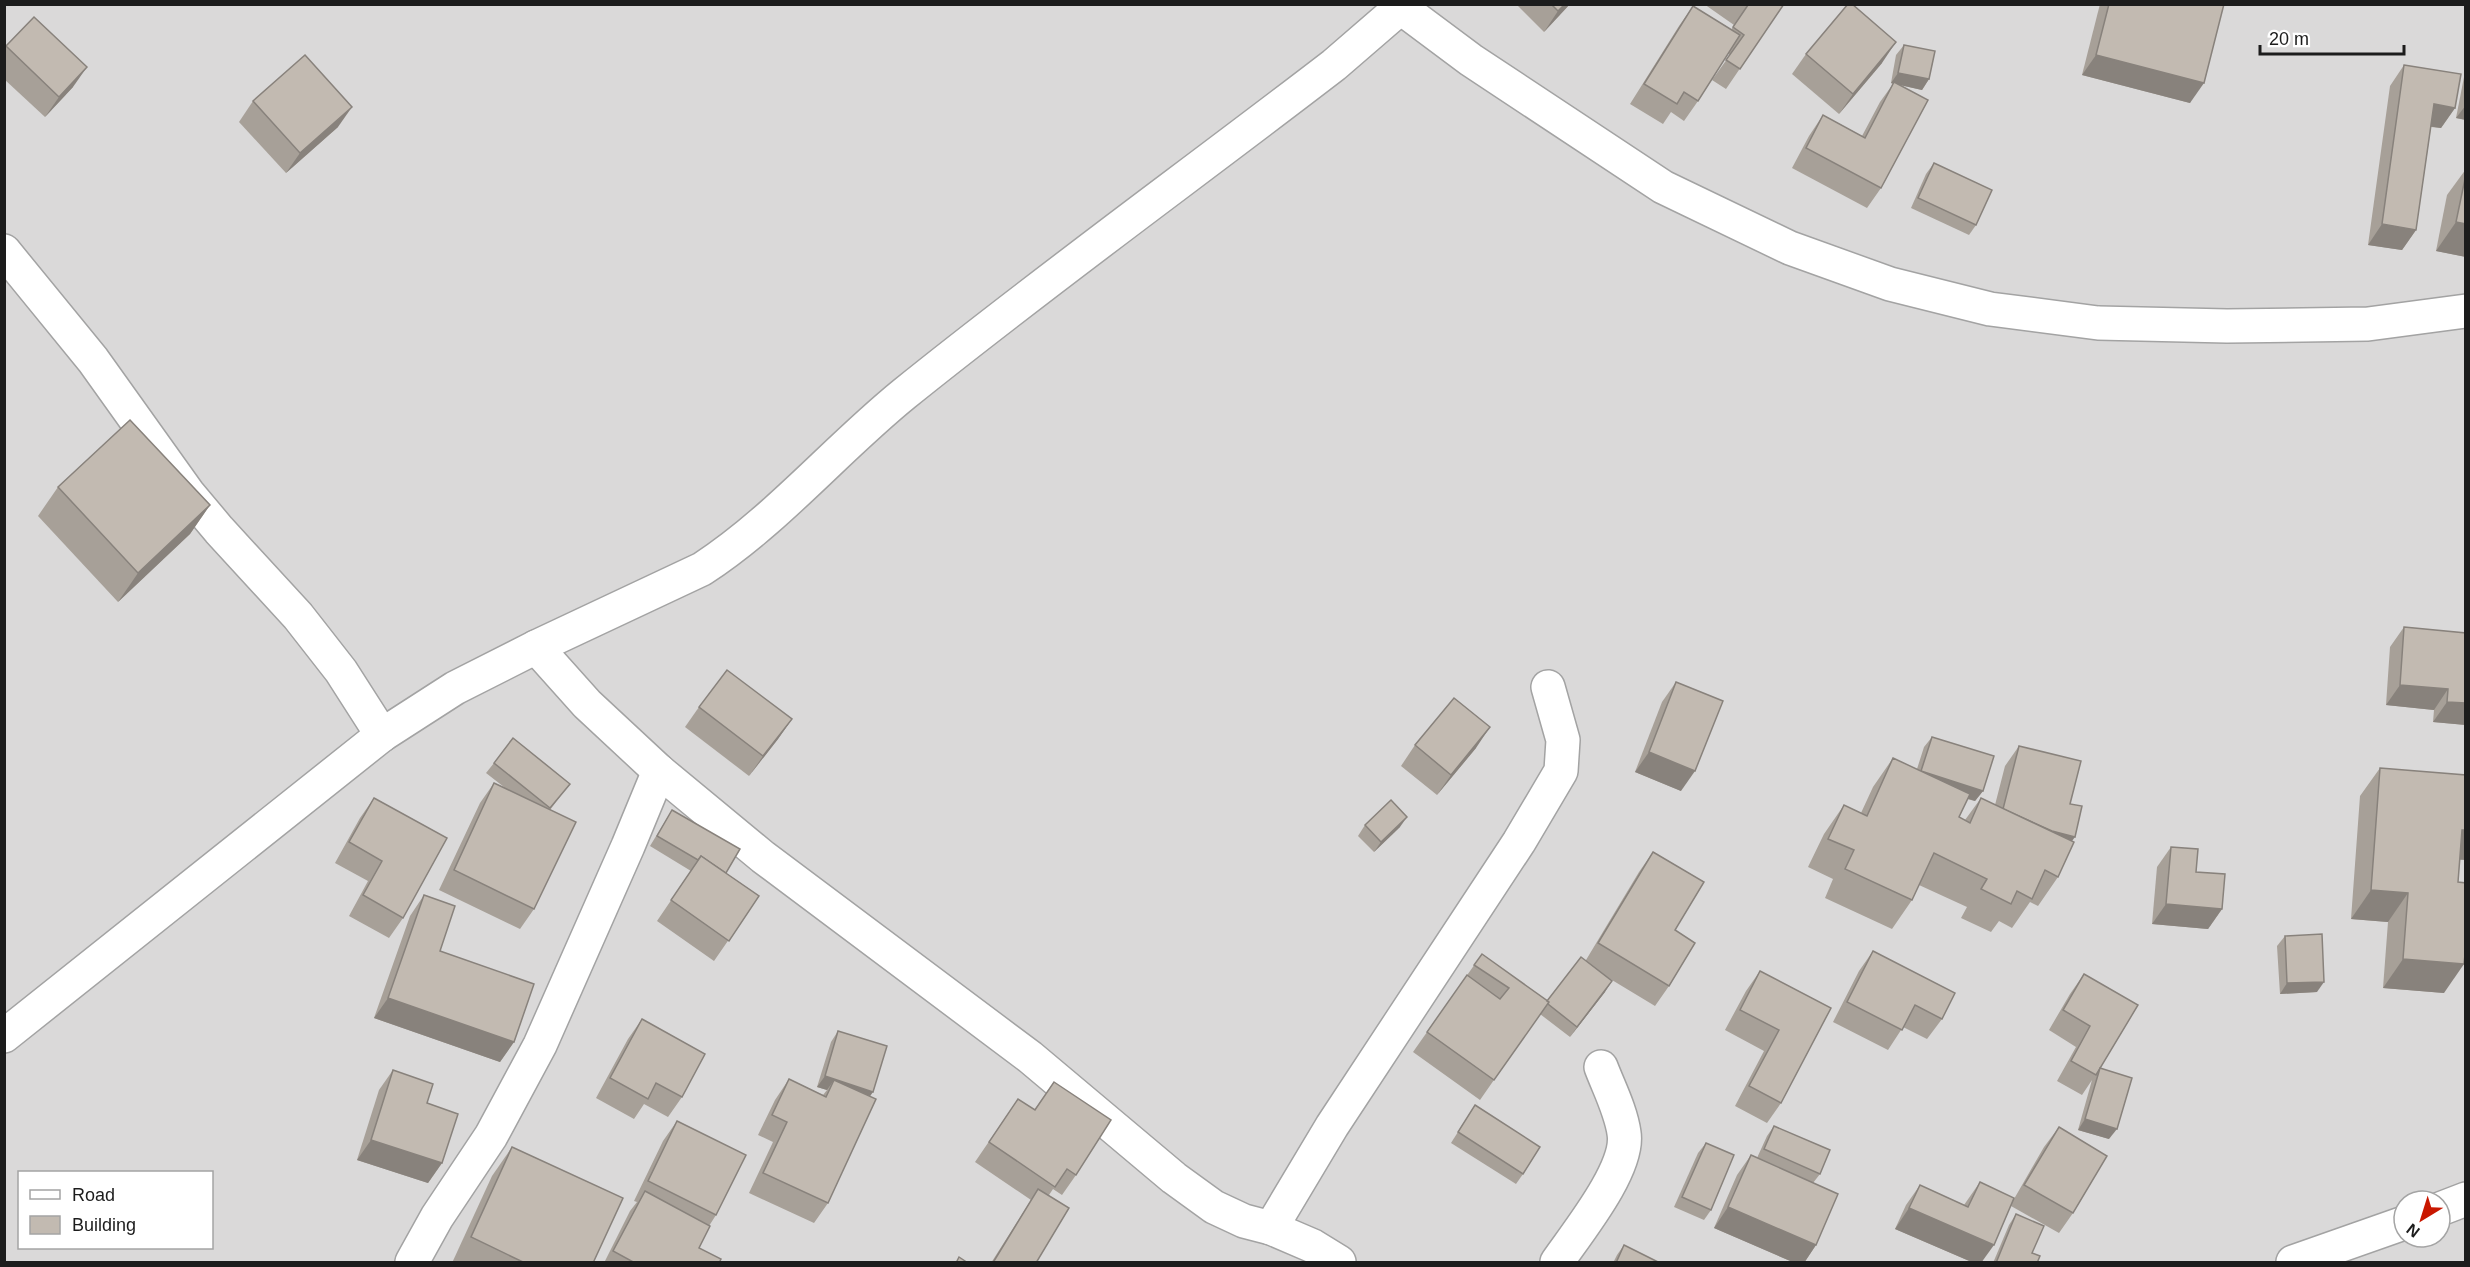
<svg xmlns="http://www.w3.org/2000/svg" width="2470" height="1267" viewBox="0 0 2470 1267" font-family="Arial,sans-serif">
	<rect width="100%" height="100%" fill="#eeebe1"/>
	<path fill="#dad9d9" fill-rule="evenodd" d="M5 5H2465V1262H5ZM20 1172H212V1248H20ZM2404 1201H2440V1237H2404Z"/>
	<g fill="none" stroke-linecap="round" stroke-linejoin="round">
		<defs>
			<g id="minor">
				<polyline points="1396,4 1471,60 1663,187 1790,248 1890,284 1990,309 2098,323 2227,326 2368,324 2466,311"/>
				<polyline points="4,251 93,360 188,493 219,530 298,616 341,671 382,735"/>
				<polyline points="536,647 587,704 659,771 763,857 1030,1057 1174,1178 1214,1207 1244,1221 1271,1228 1313,1246 1339,1262"/>
				<path d="M4 1036 382 735 455 688 536 647 702 569C777 520 835 450 904 394 1044 281 1191 175 1334 65L1400 8"/>
				<polyline points="2440,1209 2466,1199"/>
				<polyline points="1271,1228 1332,1126 1519,842 1561,771 1563,740 1548,687"/>
				<polyline points="412,1262 437,1217 491,1136 540,1045 628,846 659,771"/>
				<path d="M1557 1262C1577 1233 1630 1168 1624 1133 1621 1111 1609 1088 1601 1067"/>
				<polyline points="2293,1262 2404,1223"/>
			</g>
		</defs>
		<use href="#minor" stroke="#a3a3a3" stroke-width="36"/>
		<use href="#minor" stroke="#fff" stroke-width="33"/>
	</g>
	<g fill="#a7a098">
		<polygon points="1516,4 1570,4 1544,32"/>
		<polygon points="1704,4 1784,4 1726,89 1712,80 1730,55 1728,53 1698,101 1684,121 1671,112 1663,124 1630,104 1679,26 1693,6 1731,30 1734,25"/>
		<polygon points="2100,4 2224,4 2190,103 2082,75"/>
		<polygon points="34,17 73,87 45,117 4,79 4,48"/>
		<polygon points="1904,45 1929,79 1922,90 1900,85 1881,188 1867,208 1792,168 1809,136 1823,115 1862,136 1880,102 1893,84 1891,83 1896,55"/>
		<polygon points="1806,54 1882,63 1839,114 1792,74"/>
		<polygon points="2404,65 2455,108 2441,128 2431,127 2416,230 2402,250 2368,245 2390,86"/>
		<polygon points="2466,75 2466,120 2456,118 2464,77"/>
		<polygon points="253,101 338,127 286,173 239,122"/>
		<polygon points="1934,163 1976,225 1969,235 1911,208 1926,174"/>
		<polygon points="2466,169 2466,257 2436,251 2447,195"/>
		<polygon points="58,487 210,505 190,534 118,602 38,516"/>
		<polygon points="2404,627 2466,633 2466,725 2433,722 2434,710 2386,705 2390,647"/>
		<polygon points="1676,682 1681,791 1635,772 1662,702"/>
		<polygon points="699,707 792,719 778,739 749,776 685,727"/>
		<polygon points="1932,737 1983,791 1975,801 1967,799 1959,817 1965,820 1981,798 1995,805 2005,766 2019,746 2070,804 2072,841 2058,877 2038,906 2030,902 2012,928 1999,921 1991,932 1961,918 1967,907 1919,885 1912,900 1892,929 1825,898 1833,879 1808,867 1824,834 1844,805 1861,813 1873,787 1893,758 1917,769 1924,747"/>
		<polygon points="1415,745 1476,748 1437,795 1401,766"/>
		<polygon points="494,763 562,794 550,810 534,909 520,929 439,890 480,803 494,783 504,787 486,773"/>
		<polygon points="2380,768 2460,860 2458,882 2444,993 2383,988 2388,922 2351,919 2360,796"/>
		<polygon points="374,798 403,918 389,938 349,916 368,881 335,863 360,818"/>
		<polygon points="672,810 726,873 759,896 714,961 657,921 691,871 650,846"/>
		<polygon points="1365,825 1400,827 1374,852 1358,836"/>
		<polygon points="2171,847 2196,872 2222,909 2208,929 2152,924 2157,867"/>
		<polygon points="1653,852 1675,930 1669,986 1655,1006 1607,977 1605,992 1570,1037 1540,1014 1480,1100 1413,1052 1482,954 1547,1001 1586,960 1639,872"/>
		<polygon points="424,895 440,951 514,1042 500,1062 374,1018 410,916"/>
		<polygon points="2285,936 2317,992 2280,994 2277,946"/>
		<polygon points="1873,951 1942,1019 1927,1039 1903,1027 1888,1050 1833,1022 1859,971"/>
		<polygon points="1760,971 1831,1008 1781,1103 1767,1123 1735,1106 1764,1051 1725,1030 1746,991"/>
		<polygon points="2084,974 2100,1069 2109,1139 2078,1130 2092,1080 2082,1095 2057,1081 2076,1047 2049,1030 2070,994"/>
		<polygon points="642,1019 682,1097 668,1117 644,1104 634,1119 596,1098 628,1039"/>
		<polygon points="838,1031 870,1096 828,1203 814,1223 749,1193 773,1142 758,1135 775,1100 789,1079 823,1095 827,1090 817,1087 831,1042"/>
		<polygon points="393,1070 427,1103 442,1163 428,1183 357,1160 379,1090"/>
		<polygon points="1054,1082 1076,1175 1062,1195 1053,1189 1049,1195 1036,1263 991,1263 1031,1200 975,1162 1018,1099 1034,1110"/>
		<polygon points="1475,1105 1523,1174 1516,1184 1451,1143"/>
		<polygon points="677,1121 716,1215 709,1226 699,1248 719,1263 604,1263 630,1211 637,1202 634,1201 663,1141"/>
		<polygon points="1774,1126 1820,1174 1813,1183 1816,1245 1804,1263 1795,1263 1714,1228 1737,1175 1751,1155 1757,1158 1767,1136"/>
		<polygon points="2059,1127 2073,1213 2059,1233 2011,1206 1981,1263 1974,1263 1895,1229 1906,1205 1920,1185 1964,1205 1980,1182 2014,1199 2044,1147"/>
		<polygon points="1706,1143 1711,1210 1704,1220 1674,1207 1698,1153"/>
		<polygon points="512,1147 593,1263 452,1263 492,1176"/>
		<polygon points="2016,1214 2037,1263 1993,1263 2009,1225"/>
		<polygon points="1624,1245 1660,1263 1613,1263 1617,1255"/>
	</g>
	<g fill="#88827c">
		<polygon points="1565,4 1570,4 1544,32 1558,11"/>
		<polygon points="1896,42 1882,63 1839,114 1853,94"/>
		<polygon points="2096,55 2204,83 2190,103 2082,75"/>
		<polygon points="87,67 73,87 45,117 59,97"/>
		<polygon points="1898,73 1929,79 1922,90 1891,83"/>
		<polygon points="2434,104 2455,108 2441,128 2420,125"/>
		<polygon points="2466,105 2466,120 2456,118"/>
		<polygon points="352,107 338,127 286,173 300,153"/>
		<polygon points="2456,222 2466,224 2466,257 2436,251"/>
		<polygon points="2382,224 2416,230 2402,250 2368,245"/>
		<polygon points="210,505 190,534 118,602 138,573"/>
		<polygon points="2400,685 2448,689 2434,710 2386,705"/>
		<polygon points="2447,702 2466,703 2466,725 2433,722"/>
		<polygon points="792,719 778,739 749,776 763,756"/>
		<polygon points="1490,727 1476,748 1437,795 1451,775"/>
		<polygon points="1649,752 1695,771 1681,791 1635,772"/>
		<polygon points="1921,771 1983,791 1975,801 1914,781"/>
		<polygon points="1407,817 1400,827 1374,852 1381,842"/>
		<polygon points="2001,818 2075,837 2060,857"/>
		<polygon points="2462,830 2466,830 2466,860 2442,859"/>
		<polygon points="2371,890 2408,893 2388,922 2351,919"/>
		<polygon points="2166,904 2222,909 2208,929 2152,924"/>
		<polygon points="2403,959 2464,964 2444,993 2383,988"/>
		<polygon points="1612,981 1605,992 1570,1037 1577,1027"/>
		<polygon points="2324,982 2317,992 2280,994 2287,983"/>
		<polygon points="388,998 514,1042 500,1062 374,1018"/>
		<polygon points="825,1076 873,1092 866,1102 834,1080 827,1090 817,1087"/>
		<polygon points="2085,1119 2117,1129 2109,1139 2078,1130"/>
		<polygon points="371,1140 442,1163 428,1183 357,1160"/>
		<polygon points="1728,1207 1816,1245 1804,1263 1795,1263 1714,1228"/>
		<polygon points="1909,1208 1994,1245 1981,1263 1974,1263 1895,1229"/>
	</g>
	<g fill="#c2bab1" stroke="#88827c" stroke-width="1.5">
		<polygon points="1551,4 1565,4 1558,11"/>
		<polygon points="1747,4 1784,4 1740,69 1726,60 1744,35 1733,27 1748,5"/>
		<polygon points="1848,4 1852,4 1896,42 1853,94 1806,54"/>
		<polygon points="2109,4 2224,4 2204,83 2096,55"/>
		<polygon points="1693,6 1740,35 1698,101 1684,92 1677,104 1644,84"/>
		<polygon points="34,17 87,67 59,97 6,46"/>
		<polygon points="1904,45 1935,51 1929,79 1898,73"/>
		<polygon points="305,55 352,107 300,153 253,101"/>
		<polygon points="2404,65 2461,74 2455,108 2434,104 2416,230 2382,224"/>
		<polygon points="1894,82 1928,100 1881,188 1806,148 1823,115 1865,138"/>
		<polygon points="1934,163 1992,190 1976,225 1918,198"/>
		<polygon points="2466,174 2466,224 2456,222"/>
		<polygon points="130,420 210,505 138,573 58,487"/>
		<polygon points="2404,627 2466,633 2466,703 2447,702 2448,689 2400,685"/>
		<polygon points="727,670 792,719 763,756 699,707"/>
		<polygon points="1676,682 1723,701 1695,771 1649,752"/>
		<polygon points="1454,698 1490,727 1451,775 1415,745"/>
		<polygon points="1932,737 1994,756 1983,791 1921,771"/>
		<polygon points="513,738 570,784 550,808 494,763"/>
		<polygon points="2019,746 2081,761 2070,804 2082,806 2075,837 2052,831 2003,809"/>
		<polygon points="1893,758 1970,794 1959,817 1970,823 1981,798 2074,842 2058,877 2045,870 2032,899 2017,891 2011,904 1981,889 1987,879 1934,853 1912,900 1845,869 1854,850 1828,839 1844,805 1867,816"/>
		<polygon points="2380,768 2466,775 2466,830 2462,830 2458,882 2466,883 2466,945 2464,964 2403,959 2408,893 2371,890"/>
		<polygon points="494,783 576,822 534,909 454,870"/>
		<polygon points="374,798 447,838 403,918 363,895 382,861 349,842"/>
		<polygon points="1391,800 1407,817 1381,842 1365,825"/>
		<polygon points="672,810 740,849 726,873 701,856 698,860 657,836"/>
		<polygon points="2171,847 2198,849 2196,872 2225,874 2222,909 2166,904"/>
		<polygon points="1653,852 1704,882 1675,930 1695,943 1669,986 1598,943"/>
		<polygon points="701,856 759,896 729,941 671,900"/>
		<polygon points="424,895 455,906 440,951 534,984 514,1042 388,998"/>
		<polygon points="2322,934 2324,982 2287,983 2285,936"/>
		<polygon points="1873,951 1955,993 1942,1019 1915,1005 1902,1030 1847,1002"/>
		<polygon points="1482,954 1549,1002 1494,1080 1427,1032 1467,975 1500,999 1509,988 1474,965"/>
		<polygon points="1581,957 1612,981 1577,1027 1548,1004 1549,1002 1547,1001"/>
		<polygon points="1760,971 1831,1008 1781,1103 1749,1086 1779,1030 1740,1010"/>
		<polygon points="2084,974 2138,1005 2096,1075 2071,1061 2090,1026 2063,1010"/>
		<polygon points="642,1019 705,1054 682,1097 656,1083 648,1099 610,1078"/>
		<polygon points="838,1031 887,1046 873,1092 825,1076"/>
		<polygon points="2100,1068 2132,1078 2117,1129 2085,1119"/>
		<polygon points="393,1070 433,1084 427,1103 458,1114 442,1163 371,1140"/>
		<polygon points="789,1079 826,1097 834,1080 876,1099 828,1203 763,1173 787,1122 772,1115"/>
		<polygon points="1054,1082 1111,1120 1076,1175 1067,1169 1055,1187 989,1142 1018,1099 1035,1110"/>
		<polygon points="1475,1105 1540,1147 1523,1174 1458,1132"/>
		<polygon points="677,1121 746,1155 716,1215 648,1181"/>
		<polygon points="1774,1126 1830,1150 1820,1174 1764,1149"/>
		<polygon points="2059,1127 2107,1156 2073,1213 2024,1185"/>
		<polygon points="1706,1143 1734,1155 1711,1210 1682,1197"/>
		<polygon points="512,1147 623,1198 593,1263 525,1263 471,1237"/>
		<polygon points="1751,1155 1838,1194 1816,1245 1728,1207"/>
		<polygon points="1980,1182 2014,1198 1994,1245 1909,1208 1920,1185 1968,1207"/>
		<polygon points="1038,1189 1069,1208 1036,1263 996,1263 994,1261"/>
		<polygon points="645,1191 710,1226 699,1248 721,1259 719,1263 635,1263 613,1251"/>
		<polygon points="2016,1214 2044,1226 2032,1253 2040,1256 2037,1263 1996,1263"/>
		<polygon points="1624,1245 1660,1263 1616,1263"/>
		<polygon points="959,1257 968,1263 956,1263"/>
	</g>
	<rect width="2470" height="1267" fill="none" stroke="#1c1c1c" stroke-width="12"/>
	<rect x="18" y="1171" width="195" height="78" fill="#ffffff" stroke="#a4a4a4" stroke-width="1.5"/>
	<rect x="30" y="1190" width="30" height="9" fill="#ffffff" stroke="#a4a4a4" stroke-width="1.5"/>
	<text x="72" y="1201" font-size="18" fill="#1c1c1c">Road</text>
	<rect x="30" y="1216" width="30" height="18" fill="#c2bab1" stroke="#a4a4a4" stroke-width="1.5"/>
	<text x="72" y="1231" font-size="18" fill="#1c1c1c">Building</text>
	<g transform="translate(2422 1219) rotate(218)"><circle r="28" fill="#ffffff" stroke="#a4a4a4" stroke-width="1.5"/>
	<path d="M0-4.5L10 22L0 15L-10 22Z" fill="#c91700"/>
	<text y="-9" font-size="16" font-weight="bold" text-anchor="middle" fill="#1c1c1c">N</text>
	</g>
	<path d="M2260 45v9h144v-9" fill="none" stroke="#1c1c1c" stroke-width="3"/>
	<text x="2269" y="45" font-size="18" fill="#1c1c1c" stroke="#ffffff" stroke-width="4.5" paint-order="stroke">20 m</text>
</svg>
